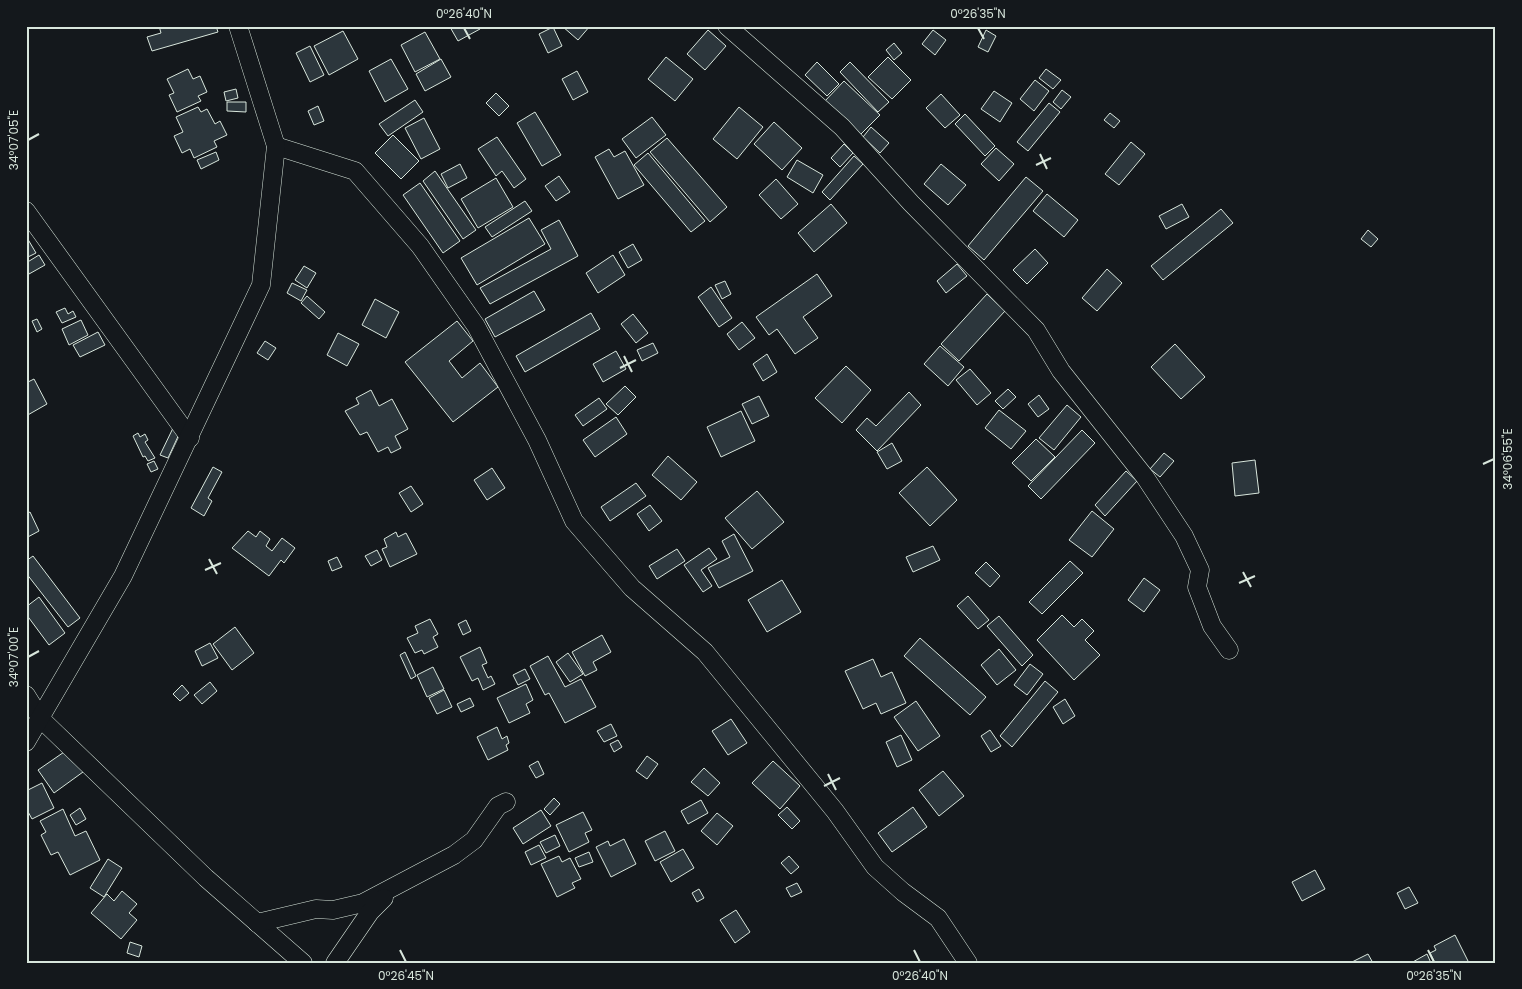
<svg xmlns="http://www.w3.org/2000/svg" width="1522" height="989" viewBox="0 0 1522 989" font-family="Poppins,sans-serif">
	<rect width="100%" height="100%" fill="#14181c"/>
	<g fill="#2c363c" stroke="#d8e6dc">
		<polygon points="159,26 216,26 218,32 152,51 147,37 161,33"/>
		<polygon points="452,26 479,26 480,29 458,41 450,27"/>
		<polygon points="562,26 590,26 578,40"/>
		<polygon points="553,27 562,46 548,53 539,34"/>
		<polygon points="708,30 726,46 705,70 687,54"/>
		<polygon points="933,30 946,40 935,55 922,44"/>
		<polygon points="986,30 996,36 988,52 978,47"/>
		<polygon points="343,31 358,59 329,75 314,46"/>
		<polygon points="425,32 440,59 415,72 401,45"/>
		<polygon points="894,43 902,53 894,60 886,50"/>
		<polygon points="310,46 324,75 310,82 296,53"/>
		<polygon points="666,57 693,79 675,101 648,79"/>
		<polygon points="888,57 911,80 892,99 868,77"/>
		<polygon points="391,59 408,89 385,102 369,71"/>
		<polygon points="441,59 451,77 425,91 416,74"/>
		<polygon points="817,62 839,84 827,96 805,75"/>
		<polygon points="850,62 889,102 878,112 840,72"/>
		<polygon points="188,69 193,79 200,76 207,92 198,96 201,101 177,112 169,95 174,93 167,79"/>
		<polygon points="1046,69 1061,80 1053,89 1039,78"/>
		<polygon points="577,71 588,92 573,100 562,79"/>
		<polygon points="1035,80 1049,91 1034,111 1020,99"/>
		<polygon points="844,81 880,115 859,136 824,102"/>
		<polygon points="236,89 238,98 226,101 224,92"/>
		<polygon points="1062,90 1071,97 1061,109 1053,102"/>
		<polygon points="994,91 1012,103 1000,122 981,109"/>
		<polygon points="496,93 509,106 499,116 486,103"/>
		<polygon points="941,94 960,115 945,128 926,108"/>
		<polygon points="415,100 423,112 388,136 379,124"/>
		<polygon points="227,102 246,102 246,112 227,111"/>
		<polygon points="1049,103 1060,112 1028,151 1017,142"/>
		<polygon points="318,106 324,121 314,125 308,111"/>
		<polygon points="198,107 201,112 207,109 215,124 220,121 227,135 214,141 217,147 194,158 190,149 182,153 174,136 183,132 176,117"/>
		<polygon points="739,107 763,127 737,159 713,139"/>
		<polygon points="535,112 561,155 542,166 517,123"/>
		<polygon points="1110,113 1120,121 1114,128 1104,120"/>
		<polygon points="965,114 995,146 985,156 955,124"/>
		<polygon points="652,117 666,135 636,158 622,139"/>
		<polygon points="424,118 440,149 421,159 405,128"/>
		<polygon points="774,122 802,148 782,170 754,144"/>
		<polygon points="871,127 889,143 880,153 863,137"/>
		<polygon points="393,135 419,161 401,179 375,153"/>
		<polygon points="497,137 526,179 514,188 502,171 496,176 478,149"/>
		<polygon points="667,138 727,207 710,222 650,152"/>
		<polygon points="1131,142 1145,154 1119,185 1105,174"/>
		<polygon points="844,144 853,153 840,167 831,158"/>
		<polygon points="996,148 1014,164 999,181 981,164"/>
		<polygon points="609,149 614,157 625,151 644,185 618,199 595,157"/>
		<polygon points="216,152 219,160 201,169 197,160"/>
		<polygon points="648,153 705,221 691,232 634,165"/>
		<polygon points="854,156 863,164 830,200 822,192"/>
		<polygon points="797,160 823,175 813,193 787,177"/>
		<polygon points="460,164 467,178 448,188 441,174"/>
		<polygon points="941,164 966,185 948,205 924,184"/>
		<polygon points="435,171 476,230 463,239 423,181"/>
		<polygon points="559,176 570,192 556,201 545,186"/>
		<polygon points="1026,177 1043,191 984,260 968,246"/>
		<polygon points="496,178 513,207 478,228 461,199"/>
		<polygon points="776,179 798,204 781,219 759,195"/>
		<polygon points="420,183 460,241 443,253 403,195"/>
		<polygon points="1047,194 1078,220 1064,237 1033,211"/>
		<polygon points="525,201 532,211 492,237 485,227"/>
		<polygon points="831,204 847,223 814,252 798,233"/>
		<polygon points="1182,204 1189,217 1166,229 1159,216"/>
		<polygon points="1221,209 1233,223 1163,280 1151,266"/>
		<polygon points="529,218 545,244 477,285 461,258"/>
		<polygon points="559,220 578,256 490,304 480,288 551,249 541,230"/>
		<polygon points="1368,230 1378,239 1371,247 1361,239"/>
		<polygon points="26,236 36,253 26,258"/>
		<polygon points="633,244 642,260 628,268 619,252"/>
		<polygon points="1035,249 1048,263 1027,284 1013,270"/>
		<polygon points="39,255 45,265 29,274 26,263"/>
		<polygon points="613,255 625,275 598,293 586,273"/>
		<polygon points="957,264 967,276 946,293 937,281"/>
		<polygon points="304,266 316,273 307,288 295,280"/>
		<polygon points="1107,269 1122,283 1097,311 1082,298"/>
		<polygon points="817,274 832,296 803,317 818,338 795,354 777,329 769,335 756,317"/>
		<polygon points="725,281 731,294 722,299 715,285"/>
		<polygon points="292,283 307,290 301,301 287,293"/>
		<polygon points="711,287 732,318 719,327 698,297"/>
		<polygon points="534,291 545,310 495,337 485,319"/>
		<polygon points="987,294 1005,311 959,361 941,344"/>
		<polygon points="307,296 325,312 319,319 301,303"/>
		<polygon points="375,299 399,312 386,338 362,325"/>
		<polygon points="65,308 68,314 73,311 76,317 62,323 56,312"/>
		<polygon points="591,313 600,329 525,372 516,356"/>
		<polygon points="633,314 648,333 636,343 621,324"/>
		<polygon points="37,319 42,329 37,332 32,321"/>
		<polygon points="81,320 88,335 69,345 62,329"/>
		<polygon points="457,321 473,341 449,361 462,378 480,363 498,387 453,422 405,362"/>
		<polygon points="742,322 755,338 739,350 727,334"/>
		<polygon points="98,332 105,345 80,357 73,345"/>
		<polygon points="338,333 359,344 347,366 327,355"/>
		<polygon points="265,341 276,348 268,360 257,353"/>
		<polygon points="653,343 658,353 642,361 637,350"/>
		<polygon points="1175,344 1205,377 1181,399 1151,367"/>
		<polygon points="940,346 964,367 948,386 924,364"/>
		<polygon points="616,351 626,369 603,382 593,364"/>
		<polygon points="767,354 777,372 763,381 753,364"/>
		<polygon points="846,366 871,390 842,423 815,398"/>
		<polygon points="970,369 991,393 977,405 956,380"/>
		<polygon points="34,379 47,404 26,416 26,383"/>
		<polygon points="625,386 636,397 618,415 606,404"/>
		<polygon points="1008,389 1016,397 1003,409 995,401"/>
		<polygon points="371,390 379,406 392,399 408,429 395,436 401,448 391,453 388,447 378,452 367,432 360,435 345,411 359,404 356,398"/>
		<polygon points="909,392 921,405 877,451 856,430 867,418 876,426"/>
		<polygon points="1039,395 1049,409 1038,417 1028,404"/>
		<polygon points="759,396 769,416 752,424 742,404"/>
		<polygon points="599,398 607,409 583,426 575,415"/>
		<polygon points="1067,405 1081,417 1054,450 1039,438"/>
		<polygon points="999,410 1026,431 1011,449 985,428"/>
		<polygon points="741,411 755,441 721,457 707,427"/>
		<polygon points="616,417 627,434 595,457 583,440"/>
		<polygon points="174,426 181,430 168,458 160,455"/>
		<polygon points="1082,430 1095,443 1041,499 1028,486"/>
		<polygon points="138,433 140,437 145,434 148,440 145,442 155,458 148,461 145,456 143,457 133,436"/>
		<polygon points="1036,439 1055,457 1031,481 1012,463"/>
		<polygon points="892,443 902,461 887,469 877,452"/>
		<polygon points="1164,453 1174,461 1160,477 1150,469"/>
		<polygon points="668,456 697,482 681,500 652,475"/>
		<polygon points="1255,460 1259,493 1235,496 1232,463"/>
		<polygon points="154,461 158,469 151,472 147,464"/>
		<polygon points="213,467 222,472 208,498 212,501 204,516 191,508"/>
		<polygon points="927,467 957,500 930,526 899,493"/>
		<polygon points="492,468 505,488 487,500 474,480"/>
		<polygon points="1126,471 1137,481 1105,516 1095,505"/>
		<polygon points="636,483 646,496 610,521 601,507"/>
		<polygon points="411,486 423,504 411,512 399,493"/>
		<polygon points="757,491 784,522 752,549 725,518"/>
		<polygon points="650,505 662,521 649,531 637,514"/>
		<polygon points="1092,511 1114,529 1092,557 1069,540"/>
		<polygon points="30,512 39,531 26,538 26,514"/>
		<polygon points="248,531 256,537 260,531 270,539 266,546 272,551 282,538 295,548 284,563 281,560 269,576 232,548"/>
		<polygon points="396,532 398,537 406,533 417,554 390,567 382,549 387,547 384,539"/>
		<polygon points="734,534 753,571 719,588 708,568 730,557 722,541"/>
		<polygon points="933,546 940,560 913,572 906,557"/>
		<polygon points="709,548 717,559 701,570 712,586 703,592 684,565"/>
		<polygon points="677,549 685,561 657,579 649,566"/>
		<polygon points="377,550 382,560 371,566 365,556"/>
		<polygon points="33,556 80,618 68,627 26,573 26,561"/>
		<polygon points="337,557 342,567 332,571 328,561"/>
		<polygon points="1070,561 1083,573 1042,614 1029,602"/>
		<polygon points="986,562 1000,576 990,587 975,573"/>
		<polygon points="1144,578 1160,590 1144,612 1128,600"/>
		<polygon points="782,580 801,612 767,632 748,600"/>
		<polygon points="968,596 989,620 978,629 957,606"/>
		<polygon points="39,597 65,633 49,645 26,614 26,607"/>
		<polygon points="1062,615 1074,627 1082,619 1094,631 1085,640 1100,655 1074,680 1037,640"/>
		<polygon points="999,616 1033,655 1022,666 987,626"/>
		<polygon points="430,619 438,634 433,637 438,647 424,654 422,650 415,653 407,638 418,633 415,626"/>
		<polygon points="466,620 471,631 463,635 458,624"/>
		<polygon points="235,627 254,653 232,670 213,644"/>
		<polygon points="602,635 611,652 593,662 597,670 585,676 572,652"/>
		<polygon points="920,638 986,697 970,715 904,656"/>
		<polygon points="210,643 218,658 202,666 195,651"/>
		<polygon points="480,647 487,663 482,665 488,678 491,676 495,684 483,690 478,678 472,681 460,657"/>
		<polygon points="999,649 1016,670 997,685 981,665"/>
		<polygon points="405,652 416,676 411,679 400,655"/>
		<polygon points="568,653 583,674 570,682 556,662"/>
		<polygon points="548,656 565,687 581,679 596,707 565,723 549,693 545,695 530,666"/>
		<polygon points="873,659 881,677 892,672 906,703 881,714 876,703 863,709 845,671"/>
		<polygon points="1030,664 1043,674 1027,695 1014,685"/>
		<polygon points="433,667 444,689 427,697 417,675"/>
		<polygon points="525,669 530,679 518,685 513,675"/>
		<polygon points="1045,681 1058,692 1012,747 1000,736"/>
		<polygon points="210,682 217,691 202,704 194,695"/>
		<polygon points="526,684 533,700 526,704 530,713 509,723 497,698"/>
		<polygon points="182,685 189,693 180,701 173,694"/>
		<polygon points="444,690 452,707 437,714 429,698"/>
		<polygon points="470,698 474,706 461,712 457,704"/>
		<polygon points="1065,699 1075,716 1063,724 1053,707"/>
		<polygon points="916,701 940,736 918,751 894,717"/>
		<polygon points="731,719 747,743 728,755 712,731"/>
		<polygon points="611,724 617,736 604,742 597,731"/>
		<polygon points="497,727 502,739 507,736 509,743 506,745 508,750 488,760 477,737"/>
		<polygon points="990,730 1001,746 991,752 981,736"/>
		<polygon points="901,735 912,760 897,767 886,742"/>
		<polygon points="618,740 622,747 614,752 610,744"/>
		<polygon points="67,750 83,772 54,793 38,770"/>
		<polygon points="647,756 658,764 647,779 636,771"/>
		<polygon points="538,761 544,774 536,778 529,766"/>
		<polygon points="773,761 800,786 780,809 752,783"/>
		<polygon points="704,768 720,783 708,796 691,782"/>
		<polygon points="943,771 964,796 939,816 919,790"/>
		<polygon points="42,783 54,808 32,819 26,808 26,791"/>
		<polygon points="554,798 560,804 550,815 544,809"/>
		<polygon points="701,800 708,813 688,824 681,811"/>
		<polygon points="787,807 800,821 792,829 778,815"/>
		<polygon points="913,807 927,827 892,852 878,833"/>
		<polygon points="80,808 86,819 76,825 70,815"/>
		<polygon points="63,809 75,836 86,831 100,860 70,875 58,852 51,855 41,835 46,832 40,821"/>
		<polygon points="541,810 551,826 523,844 513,828"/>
		<polygon points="583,812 592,830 585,833 589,842 569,852 556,825"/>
		<polygon points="717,813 733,826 717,845 701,831"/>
		<polygon points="665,831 675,851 655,861 645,841"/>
		<polygon points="555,835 560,846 546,853 540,842"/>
		<polygon points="624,839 636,864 611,877 596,847 608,841 610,846"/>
		<polygon points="539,845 546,858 531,865 525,852"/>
		<polygon points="683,849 694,868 671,882 660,862"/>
		<polygon points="589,852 593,862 579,867 575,858"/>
		<polygon points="559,856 562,862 570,858 581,879 572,883 575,888 557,897 541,864"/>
		<polygon points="789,856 799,867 791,874 781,863"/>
		<polygon points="108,859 122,868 104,897 90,888"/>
		<polygon points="1315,870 1325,889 1302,901 1292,882"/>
		<polygon points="797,883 802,892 791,897 786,888"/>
		<polygon points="1409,887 1418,903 1405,909 1397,893"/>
		<polygon points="699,889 704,898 697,902 692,893"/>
		<polygon points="122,891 137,904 129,913 137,920 121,939 91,913 107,894 114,901"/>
		<polygon points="736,910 750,932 735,943 720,920"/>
		<polygon points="1455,935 1469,963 1435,963 1430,953 1436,950 1434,946"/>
		<polygon points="130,942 142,946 139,957 127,953"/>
		<polygon points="1368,954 1373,963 1350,963"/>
		<polygon points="1427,954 1431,963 1411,963"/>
	</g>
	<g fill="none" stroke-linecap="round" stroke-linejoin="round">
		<defs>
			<g id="minor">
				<polyline points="727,26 842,127 911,203 1036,330 1061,371 1145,477 1184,536 1200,570 1197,587 1212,626 1229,650"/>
				<polyline points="276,146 355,171 420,246 476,326 537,440 574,521 632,588 705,652 835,811 875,867 903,892 938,918 968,963"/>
				<polyline points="26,211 190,438"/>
				<polyline points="26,695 41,719 206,878 303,963"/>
				<polyline points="26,742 123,576 261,285 276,146 238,26"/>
				<polyline points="257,923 316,909 333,910 363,903 454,855 474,840 498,806 506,802"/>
				<polyline points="335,963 370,912 384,898"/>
			</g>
		</defs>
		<use href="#minor" stroke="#d8e6dc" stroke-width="19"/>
		<use href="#minor" stroke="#14181c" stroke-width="18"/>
	</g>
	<path fill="none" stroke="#d8e6dc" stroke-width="2" d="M464 28 470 39M978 28 984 39M28 140 39 134M1040 154 1047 169M1036 165 1051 158M624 356 632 372M620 368 636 360M1483 464 1494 459M209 559 217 574M205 570 221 563M1243 572 1251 587M1239 583 1255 576M28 657 39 651M828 774 836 790M824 786 840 778M400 950 406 962M914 950 920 962M1428 950 1434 962"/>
	<rect width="1522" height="989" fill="none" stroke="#14181c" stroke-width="55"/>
	<rect x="28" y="28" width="1466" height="934" fill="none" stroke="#d8e6dc" stroke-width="2"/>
	<g font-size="12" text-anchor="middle" fill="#d8e6dc">
		<text x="464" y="18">0°26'40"N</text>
		<text x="978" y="18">0°26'35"N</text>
		<text transform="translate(14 140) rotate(-90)" y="4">34°07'05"E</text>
		<text transform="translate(1508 459) rotate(-90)" y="4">34°06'55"E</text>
		<text transform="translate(14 657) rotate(-90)" y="4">34°07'00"E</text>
		<text x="406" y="980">0°26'45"N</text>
		<text x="920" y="980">0°26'40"N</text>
		<text x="1434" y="980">0°26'35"N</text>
	</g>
</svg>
